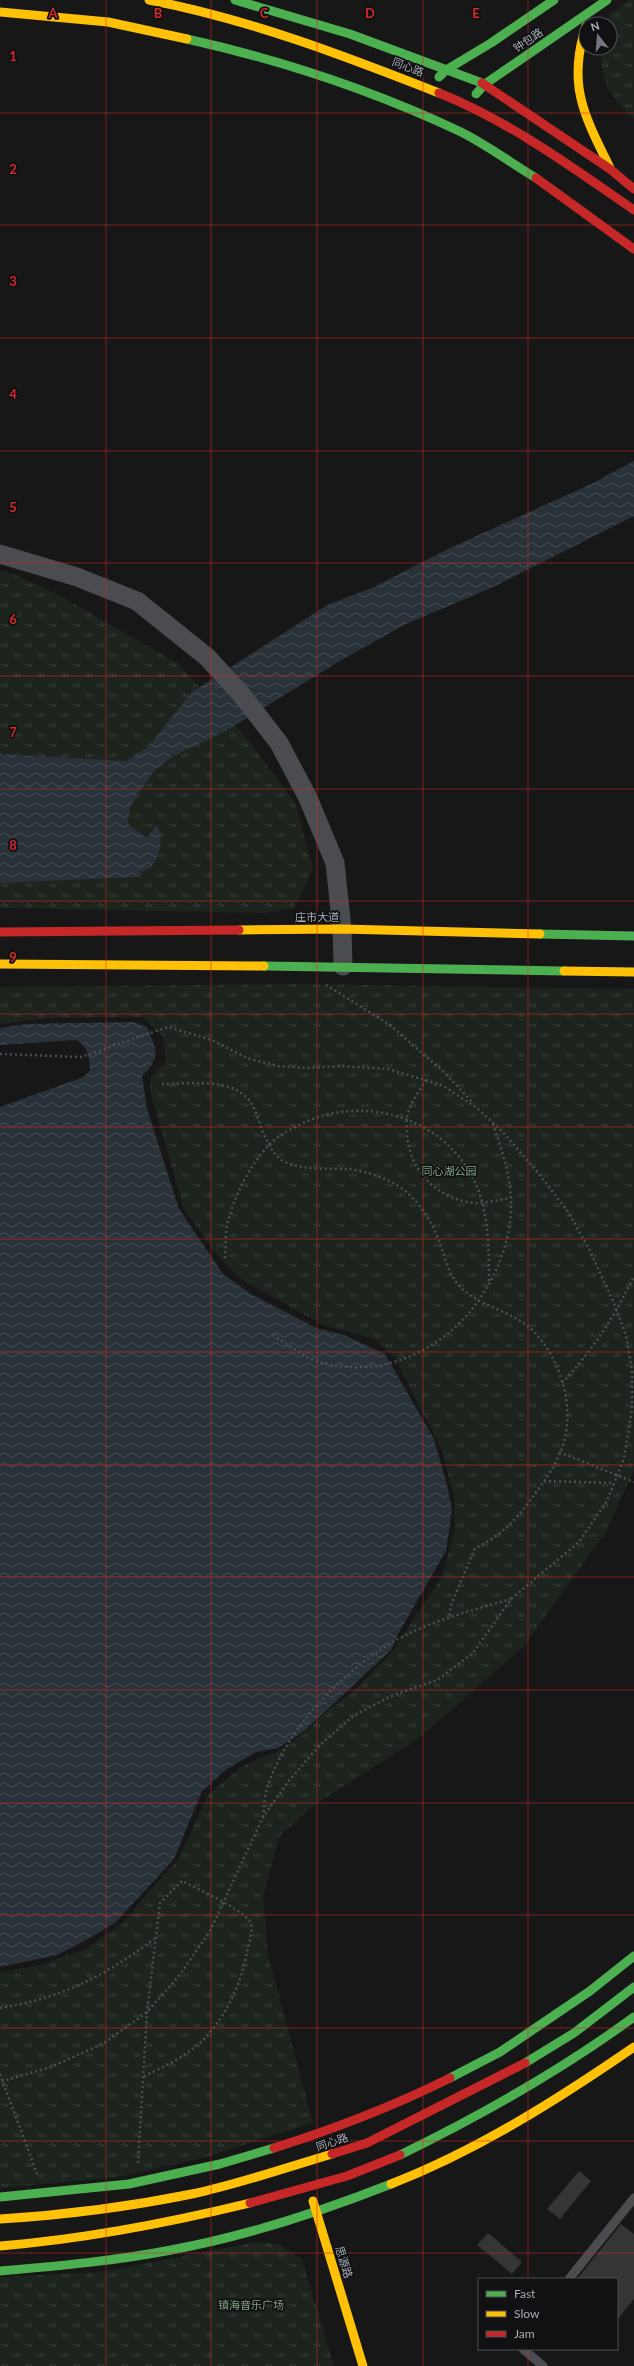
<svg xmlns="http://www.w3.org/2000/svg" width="634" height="2366" viewBox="0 0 634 2366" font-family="Lato,'Noto Sans SC',sans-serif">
	<defs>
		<pattern id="park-tufts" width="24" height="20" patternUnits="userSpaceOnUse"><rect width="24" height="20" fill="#1d241e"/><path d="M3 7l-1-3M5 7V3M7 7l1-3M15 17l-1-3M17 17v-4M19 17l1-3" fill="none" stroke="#3b413d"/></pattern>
		<pattern id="water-waves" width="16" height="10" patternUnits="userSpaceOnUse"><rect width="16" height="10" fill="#2a3239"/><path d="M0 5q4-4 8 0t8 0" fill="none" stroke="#464d54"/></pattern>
	</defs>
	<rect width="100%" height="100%" fill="#171717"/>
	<g fill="url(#park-tufts)">
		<path d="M630 0H634V119C610 97 600 81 601 48H610V24H606L609 14Z"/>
		<polygon points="0,570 13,574 57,594 177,663 243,734 295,802 313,869 294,908 266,913 0,908"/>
		<polygon points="299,984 634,989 634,1470 605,1533 523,1647 418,1739 315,1804 279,1837 263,1897 268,1955 313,2123 206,2157 119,2177 0,2188 0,1972 36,1966 84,1950 125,1921 150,1890 178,1860 208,1795 240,1768 259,1758 277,1752 304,1733 328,1710 354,1691 393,1651 442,1576 455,1530 454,1496 441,1448 395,1358 375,1339 323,1325 239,1278 216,1254 183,1207 150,1090 151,1077 166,1061 163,1037 143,1017 49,1018 0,1024 0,987"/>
		<polygon points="256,2242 278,2244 302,2260 334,2366 0,2366 0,2277 101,2272"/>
	</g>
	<g fill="url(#water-waves)">
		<path d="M634 461V516L491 588 406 624 343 659 226 731 173 756 155 770 139 792 130 808 128 824 147 838 156 826C165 836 160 857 151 866 146 870 140 873 135 877L0 883V754L126 761 147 748 192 692 327 605 372 588 450 548 593 483Z"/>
		<path d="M134 1022 147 1027C157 1050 161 1057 142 1076L147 1109 179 1209 223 1274 251 1294 316 1328 344 1335 385 1354 434 1439 447 1485 452 1510 446 1551 398 1634 391 1650 303 1732 278 1748 256 1752 227 1769 202 1791 174 1859 116 1922 86 1940 57 1955 0 1967V1107L81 1078 90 1071C89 1059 89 1046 76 1040L0 1045V1028L27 1024Z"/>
	</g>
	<g fill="#353536">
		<polygon points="579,2171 591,2181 560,2219 547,2209"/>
		<polygon points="621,2224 634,2234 634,2299 617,2320 617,2279 577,2279"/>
		<polygon points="488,2233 522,2262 512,2274 477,2245"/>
	</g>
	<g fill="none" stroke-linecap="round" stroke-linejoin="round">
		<g stroke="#4d4e52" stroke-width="2.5" stroke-dasharray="2 3" stroke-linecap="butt">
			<polyline points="326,985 390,1025 444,1072 474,1104"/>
			<polyline points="0,1054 81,1057 168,1027 212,1040 247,1058 278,1066 307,1068 341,1066 388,1069 442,1085 477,1108 502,1131 539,1174 569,1213 590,1251 613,1301 626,1335 632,1370 632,1409 624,1458 607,1501 579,1542 511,1599 473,1653 437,1680 391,1696 353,1716 319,1746 288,1782 263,1817 210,1931 179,1976 147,2012 104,2043 51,2067 0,2082"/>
			<path d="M426 1080C419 1092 409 1104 407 1118 406 1123 407 1129 407 1134 409 1168 433 1195 467 1202 481 1205 496 1200 510 1198"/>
			<path d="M162 1084C190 1084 237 1076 253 1106 258 1116 260 1127 265 1137 270 1146 274 1156 283 1161 303 1171 328 1168 350 1169 364 1171 380 1176 393 1183 416 1195 432 1221 440 1244 445 1257 448 1271 456 1282 474 1307 516 1310 537 1335 560 1361 573 1403 565 1437 561 1459 544 1482 531 1499 515 1521 500 1537 475 1548L451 1605 449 1619"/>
			<path d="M225 1258C226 1248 225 1236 227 1225 234 1197 249 1166 269 1145 277 1136 288 1131 299 1125 360 1094 439 1115 472 1176 489 1207 489 1248 489 1283"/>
			<path d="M273 1335C288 1345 306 1359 323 1363 415 1386 498 1311 510 1222 515 1187 503 1153 492 1121"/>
			<path d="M562 1383C593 1350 615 1316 634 1276"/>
			<polyline points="559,1452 634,1482"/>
			<polyline points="544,1481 614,1483"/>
			<path d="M263 1817C264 1809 264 1800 266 1792 284 1728 351 1661 410 1633 442 1618 477 1609 511 1599"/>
			<path d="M0 2008C62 1998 105 1976 154 1939"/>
			<polyline points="0,2074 37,2174"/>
			<path d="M138 2163 147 2012 160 1903 182 1881C196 1888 244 1910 250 1922 254 1930 249 1943 247 1952 242 1982 226 2016 205 2038 189 2055 163 2067 143 2077"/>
		</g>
		<g stroke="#4b4c50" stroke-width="9">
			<polyline points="569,2279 634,2198"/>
			<polyline points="523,2349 543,2366"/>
		</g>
		<polyline stroke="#4b4c50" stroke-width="19" points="0,554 77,577 137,601 207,657 241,694 279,743 308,798 335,863 342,929 343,966"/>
		<g stroke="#4caf50" stroke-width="9">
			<polyline points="235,0 350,34 482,83"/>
			<path d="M187 39C281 60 374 91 461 132 487 145 511 163 536 178"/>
			<polyline points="439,77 446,70 491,43 554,0"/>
			<polyline points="476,94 485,84 607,0"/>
			<polyline points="540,934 634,936"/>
			<polyline points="264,966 564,971"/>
			<polyline points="525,2063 574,2033 634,1987"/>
			<polyline points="450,2078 500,2052 590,1991 634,1956"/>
			<path d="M400 2155C482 2115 560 2071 634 2017"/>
			<polyline points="0,2197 129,2184 220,2164 274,2148"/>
			<path d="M0 2271C57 2266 115 2261 171 2250 247 2236 320 2212 391 2184"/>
		</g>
		<g stroke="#ffc107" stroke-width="9">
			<path d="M149 0C249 19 345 56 439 93"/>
			<polyline points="0,12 108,22 187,39"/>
			<path d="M586 26C567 85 584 115 610 168"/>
			<polyline points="239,930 342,929 540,934"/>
			<polyline points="0,964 264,966"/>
			<polyline points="564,971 634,972"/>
			<path d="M391 2184C478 2150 557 2100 634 2047"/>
			<polyline points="313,2201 363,2366"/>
			<path d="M0 2219C65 2215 128 2207 192 2194 239 2184 285 2168 332 2154"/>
			<path d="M0 2246C85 2239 168 2223 250 2203"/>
		</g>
		<g stroke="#c62828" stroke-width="9">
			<polyline points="482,83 610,169 634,189"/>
			<path d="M439 93C509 121 572 167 634 210"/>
			<polyline points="536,178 634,249"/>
			<polyline points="0,932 239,930"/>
			<path d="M274 2148C334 2129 394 2106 450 2078"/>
			<polyline points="332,2154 367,2143 525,2063"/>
			<polyline points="250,2203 347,2176 400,2155"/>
		</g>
	</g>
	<path fill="none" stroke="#d62828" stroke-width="1" stroke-opacity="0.55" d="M106 0V2366M211 0V2366M317 0V2366M423 0V2366M528 0V2279M0 113H634M0 225H634M0 338H634M0 451H634M0 563H634M0 676H634M0 789H634M0 901H634M0 1014H634M0 1127H634M0 1239H634M0 1352H634M0 1465H634M0 1577H634M0 1690H634M0 1803H634M0 1915H634M0 2028H634M0 2141H634M0 2253H634M528 2349V2366"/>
	<g text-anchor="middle" stroke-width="3.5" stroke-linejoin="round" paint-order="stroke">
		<g font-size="11" fill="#a8adb8" stroke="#111113">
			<text transform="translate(528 40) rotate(-34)" y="4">钟包路</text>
			<text transform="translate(408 67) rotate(21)" y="4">同心路</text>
			<text x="317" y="921">庄市大道</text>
			<text transform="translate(332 2142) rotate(-18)" y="4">同心路</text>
			<text transform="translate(344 2262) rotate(73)" y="4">思源路</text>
		</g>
		<g font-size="11" fill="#7fa381" stroke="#111113">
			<text x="449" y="1175">同心湖公园</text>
			<text x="251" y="2309">镇海音乐广场</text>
		</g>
	</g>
	<g font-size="13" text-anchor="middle" font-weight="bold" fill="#d62828" stroke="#111113" stroke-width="3.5" stroke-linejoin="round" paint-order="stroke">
		<text x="53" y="18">A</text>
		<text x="158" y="18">B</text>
		<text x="264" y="18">C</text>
		<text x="370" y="18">D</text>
		<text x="476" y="18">E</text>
		<text x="13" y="61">1</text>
		<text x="13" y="174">2</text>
		<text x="13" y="286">3</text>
		<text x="13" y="399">4</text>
		<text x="13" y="512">5</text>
		<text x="13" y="624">6</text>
		<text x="13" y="737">7</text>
		<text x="13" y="850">8</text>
		<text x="13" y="962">9</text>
	</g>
	<rect x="478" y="2278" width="140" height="72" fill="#111113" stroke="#4d4f55"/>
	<rect x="486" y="2291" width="20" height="6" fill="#4caf50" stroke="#4d4f55"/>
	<text x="514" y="2298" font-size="12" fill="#a8adb8">Fast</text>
	<rect x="486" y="2311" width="20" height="6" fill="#ffc107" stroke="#4d4f55"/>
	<text x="514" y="2318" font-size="12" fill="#a8adb8">Slow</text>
	<rect x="486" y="2331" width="20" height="6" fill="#c62828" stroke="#4d4f55"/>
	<text x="514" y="2338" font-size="12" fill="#a8adb8">Jam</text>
	<g transform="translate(598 36) rotate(343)"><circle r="19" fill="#111113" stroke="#4d4f55"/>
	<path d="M0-3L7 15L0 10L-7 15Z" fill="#757880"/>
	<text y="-6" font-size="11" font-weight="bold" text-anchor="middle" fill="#a8adb8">N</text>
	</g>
</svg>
